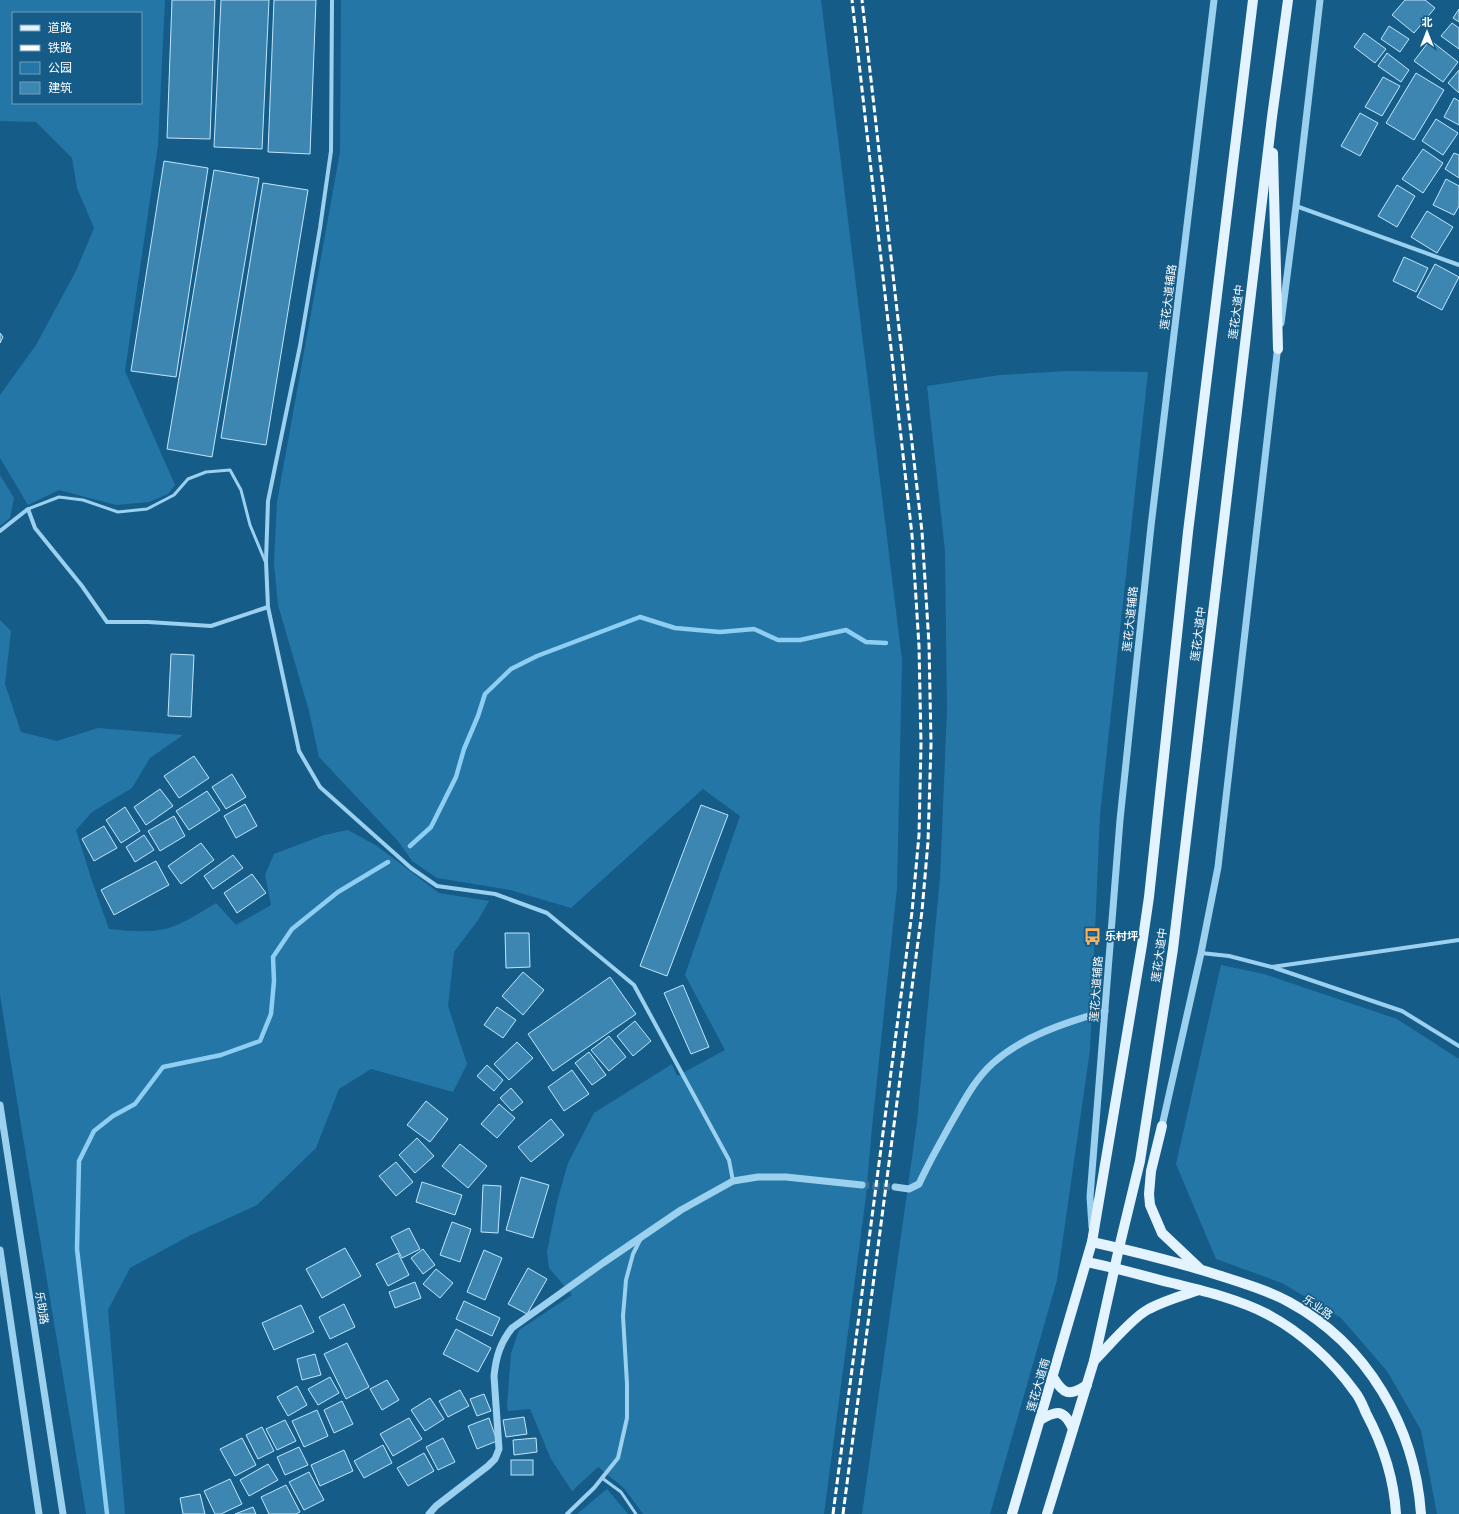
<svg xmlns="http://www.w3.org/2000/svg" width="1459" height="1514" viewBox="0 0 1459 1514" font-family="'Golos Text','Noto Sans SC',sans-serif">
	<rect width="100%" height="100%" fill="#155c89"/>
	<g fill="#2476a7" fill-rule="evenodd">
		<path d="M0 0H165L158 145 125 371 175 485 168 494 149 502 116 505 59 490 28 505 0 458V395L36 345 76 271 94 228 77 188 72 158 36 122 0 121ZM13 13H141V103H13Z"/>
		<polygon points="341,0 821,0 902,660 897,888 872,1127 866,1196 824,1514 643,1514 624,1488 598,1467 572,1491 551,1459 530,1409 508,1411 507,1406 511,1354 519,1330 572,1295 549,1268 547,1252 557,1202 568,1163 594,1113 672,1064 677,1076 725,1050 685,975 740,816 703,789 571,908 510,890 437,878 412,861 398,841 319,757 309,711 278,605 274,563 277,502 340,152"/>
		<polygon points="1068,371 1148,372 1100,815 1090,1050 1057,1280 990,1514 862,1514 917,1122 940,878 947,711 945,551 927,386 1000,375"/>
		<polygon points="0,475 14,498 10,518 0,526"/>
		<path d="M0 620 11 631 5 684 21 732 57 741 98 728 183 735 150 758 132 788 92 812 76 830 92 881 109 929C129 931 149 933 169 928 185 923 201 912 216 903L236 925 271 905 265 875 274 854 324 835 348 830 377 846 439 893 489 901 478 920 454 952 448 1006 467 1064 453 1092 371 1069 339 1089 316 1148 257 1205 189 1236 130 1268 108 1310 125 1514H86L21 1125 0 995Z"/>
		<polygon points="1221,965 1264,974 1397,1019 1459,1059 1459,1514 1437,1514 1421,1430 1387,1371 1341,1318 1282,1283 1216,1259 1176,1164"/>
		<polygon points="607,1489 628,1514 577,1514"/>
	</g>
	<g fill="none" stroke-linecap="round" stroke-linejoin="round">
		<g stroke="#8dcef2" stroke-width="4.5">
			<polyline points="410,846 431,827 456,777 464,749 478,716 485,694 511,669 537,656 640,617 675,628 720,632 754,629 778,640 800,640 846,630 866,642 886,643"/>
			<polyline points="107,1514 77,1249 79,1161 94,1131 113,1116 135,1104 163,1067 221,1055 260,1041 271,1014 274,981 273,957 292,929 338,892 388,862"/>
		</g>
	</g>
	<g fill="#3d86b2" stroke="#c1e6fb">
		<polygon points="172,0 215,0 210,139 167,138"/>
		<polygon points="221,0 269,0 262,149 214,147"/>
		<polygon points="274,0 316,0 310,154 268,152"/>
		<polygon points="1405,0 1425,0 1435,8 1414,33 1392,15"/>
		<polygon points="1459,9 1459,22 1453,18"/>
		<polygon points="1452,23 1459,28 1459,49 1441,36"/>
		<polygon points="1389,26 1409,39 1400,52 1381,39"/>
		<polygon points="1364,33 1386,49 1375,63 1354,47"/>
		<polygon points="1430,40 1458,62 1443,82 1414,61"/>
		<polygon points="1387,53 1409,70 1401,82 1378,66"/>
		<polygon points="1459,70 1459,93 1448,83"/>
		<polygon points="1416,73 1444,90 1414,140 1386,123"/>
		<polygon points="1383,77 1400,86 1382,116 1365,107"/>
		<polygon points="1454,98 1459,101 1459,125 1444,117"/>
		<polygon points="1360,113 1378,123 1360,156 1341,146"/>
		<polygon points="1436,119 1458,133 1443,155 1422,141"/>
		<polygon points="1423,149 1443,163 1423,193 1402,179"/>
		<polygon points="1454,153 1459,155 1459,178 1445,169"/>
		<polygon points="164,161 208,168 176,377 131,371"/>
		<polygon points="214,170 259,178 212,457 167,449"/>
		<polygon points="1446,179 1459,186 1459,206 1454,215 1433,205"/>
		<polygon points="263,183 308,190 266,445 221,438"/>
		<polygon points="1397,185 1415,196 1397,227 1378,216"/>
		<polygon points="1427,211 1453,227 1437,253 1411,237"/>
		<polygon points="1404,257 1428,268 1416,292 1393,281"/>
		<polygon points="1435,264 1459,277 1442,310 1417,297"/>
		<polygon points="0,333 3,337 0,343"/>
		<polygon points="171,654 194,655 191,717 168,716"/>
		<polygon points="194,756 209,778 179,798 164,776"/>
		<polygon points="232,774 246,797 226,809 212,787"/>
		<polygon points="160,789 173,806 146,825 134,807"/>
		<polygon points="207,791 220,810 189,830 176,811"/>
		<polygon points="245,804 257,826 236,838 224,816"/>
		<polygon points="701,805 728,815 667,976 640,966"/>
		<polygon points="125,807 140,831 121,843 106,820"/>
		<polygon points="174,816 185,836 160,851 148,831"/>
		<polygon points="104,826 117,848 94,861 82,839"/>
		<polygon points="144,835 154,850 135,862 126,847"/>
		<polygon points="201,843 214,860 181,884 168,866"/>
		<polygon points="233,855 243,868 213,889 204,876"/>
		<polygon points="156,861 169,885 114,915 101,890"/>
		<polygon points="252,874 266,893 237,913 224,893"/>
		<polygon points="505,933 529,933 530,967 506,968"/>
		<polygon points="523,972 544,990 523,1015 502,996"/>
		<polygon points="610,977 636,1014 553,1071 528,1034"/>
		<polygon points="683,985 709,1047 691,1054 664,993"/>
		<polygon points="497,1007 516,1020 503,1038 484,1025"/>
		<polygon points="635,1021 651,1041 633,1056 617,1036"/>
		<polygon points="609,1036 626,1057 609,1071 591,1050"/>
		<polygon points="517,1042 533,1058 509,1080 494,1064"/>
		<polygon points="589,1052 606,1075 592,1085 575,1063"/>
		<polygon points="487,1065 503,1080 494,1091 477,1076"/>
		<polygon points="572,1070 589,1094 564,1111 548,1087"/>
		<polygon points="511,1088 523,1102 512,1111 500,1098"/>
		<polygon points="426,1101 448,1119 430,1142 407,1125"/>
		<polygon points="499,1104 515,1118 497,1138 481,1124"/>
		<polygon points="551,1119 564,1135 531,1162 518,1147"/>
		<polygon points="417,1138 434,1156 415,1173 399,1155"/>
		<polygon points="460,1144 487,1166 468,1188 442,1166"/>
		<polygon points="396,1162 413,1182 396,1196 379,1176"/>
		<polygon points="521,1177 549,1185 533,1238 506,1230"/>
		<polygon points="422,1182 462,1195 455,1215 416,1202"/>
		<polygon points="483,1185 501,1186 498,1233 481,1232"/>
		<polygon points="452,1222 471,1229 460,1262 440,1255"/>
		<polygon points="409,1228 420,1249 402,1258 391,1237"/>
		<polygon points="345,1248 361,1276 322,1298 306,1269"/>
		<polygon points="423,1249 435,1265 423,1274 411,1258"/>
		<polygon points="484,1250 502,1258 485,1300 467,1292"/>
		<polygon points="398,1253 409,1275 388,1286 376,1264"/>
		<polygon points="528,1268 547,1279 527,1314 508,1304"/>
		<polygon points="436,1269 453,1283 440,1298 423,1284"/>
		<polygon points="415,1282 421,1298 395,1308 389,1292"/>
		<polygon points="464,1301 500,1318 492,1336 456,1319"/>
		<polygon points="344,1304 355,1327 330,1339 319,1317"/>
		<polygon points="301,1305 314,1332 274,1350 262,1323"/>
		<polygon points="456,1329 491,1348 478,1372 443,1354"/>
		<polygon points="347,1343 369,1387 346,1399 324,1354"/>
		<polygon points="315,1354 321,1375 302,1380 297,1359"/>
		<polygon points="330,1377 339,1393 318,1405 308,1389"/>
		<polygon points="387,1380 399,1400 382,1410 370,1389"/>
		<polygon points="297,1386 307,1405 288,1416 277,1397"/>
		<polygon points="460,1390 469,1406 448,1417 439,1401"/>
		<polygon points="484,1394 491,1411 477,1416 470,1399"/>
		<polygon points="430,1398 444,1419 425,1431 411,1410"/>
		<polygon points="342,1401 353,1424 334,1433 324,1410"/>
		<polygon points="317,1410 328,1436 304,1447 292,1421"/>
		<polygon points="524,1417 527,1434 506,1437 503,1420"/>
		<polygon points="409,1418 422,1439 393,1456 380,1434"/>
		<polygon points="489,1418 497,1441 477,1449 468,1426"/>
		<polygon points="285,1420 296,1441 277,1450 266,1429"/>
		<polygon points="262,1427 274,1451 258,1459 246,1435"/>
		<polygon points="242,1438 256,1465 235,1476 220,1449"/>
		<polygon points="443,1438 455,1462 438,1470 426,1447"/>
		<polygon points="536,1438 537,1452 514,1455 513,1440"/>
		<polygon points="383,1445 392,1463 364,1478 354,1461"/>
		<polygon points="299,1447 308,1465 285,1475 277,1457"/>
		<polygon points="344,1450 353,1471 320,1486 311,1465"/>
		<polygon points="424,1453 434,1471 408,1486 397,1468"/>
		<rect x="511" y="1460" width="22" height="15"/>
		<polygon points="268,1464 278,1480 249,1496 240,1480"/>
		<polygon points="309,1472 324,1500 304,1510 289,1482"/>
		<polygon points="230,1479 242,1504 221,1514 215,1514 204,1491"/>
		<polygon points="286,1485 300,1512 296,1514 269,1514 261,1497"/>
		<polygon points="200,1494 205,1514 183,1514 180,1498"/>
		<polygon points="253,1507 256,1514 235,1514"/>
	</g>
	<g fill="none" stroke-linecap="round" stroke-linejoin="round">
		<polyline stroke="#38749b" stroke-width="7" stroke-dasharray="7 3.5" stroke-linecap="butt" points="862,1185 895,1187"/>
		<g stroke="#9bd0ef" stroke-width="3">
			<polyline points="28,509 59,497 83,500 118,512 147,509 174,495 188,479 206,472 230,470 241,490 250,525 265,561"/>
			<polyline points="602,1478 621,1492 636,1514"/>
		</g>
		<g stroke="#9bd0ef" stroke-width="4">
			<polyline points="1296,206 1459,265"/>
			<polyline points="0,531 28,509 35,528 82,586 107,622 148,622 211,626 268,607 299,751 320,787 411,868 437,886 495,894 547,913 634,985 729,1160 733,1181"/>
			<polyline points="268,607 266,561 268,501 300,346 320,228 331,151 332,0"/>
			<polyline points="1201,953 1229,956 1272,967 1459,940"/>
			<polyline points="1275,968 1402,1011 1459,1046"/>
			<polyline points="567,1514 594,1488 618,1458 627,1418 627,1384 623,1316 626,1280 633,1254 641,1238"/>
		</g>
		<g stroke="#9bd0ef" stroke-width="7">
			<polyline points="1281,323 1296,206 1320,0"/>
			<polyline points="0,1105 63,1514"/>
			<polyline points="1162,1126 1201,953 1218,867 1278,345"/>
			<path d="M895 1187 909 1189 919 1184C928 1164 939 1145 950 1125 963 1103 974 1080 993 1063 1023 1036 1067 1022 1105 1011"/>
			<polyline points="1092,1227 1090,1197 1120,820 1151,526 1214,0"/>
			<polyline points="0,1250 39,1514"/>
			<path d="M429 1514 436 1506 488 1466 495 1459 499 1449 494 1376C496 1357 500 1343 512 1328L603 1263 681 1210 733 1181 758 1177H786L862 1185"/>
		</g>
		<g stroke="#e3f3ff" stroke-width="10">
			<polyline points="1273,153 1278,349"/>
			<polyline points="1162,1126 1151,1171 1149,1194 1150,1205 1162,1233 1199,1268"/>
			<path d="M1092 1242C1137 1252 1181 1263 1224 1277 1246 1284 1269 1291 1289 1302 1367 1344 1415 1427 1421 1514"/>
			<path d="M1087 1262C1116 1268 1144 1276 1172 1283 1204 1291 1238 1299 1267 1314 1301 1332 1333 1361 1355 1392 1360 1398 1363 1406 1366 1413 1383 1445 1394 1478 1396 1514"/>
			<path d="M1094 1361C1108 1347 1131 1319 1147 1310 1163 1301 1181 1296 1199 1290"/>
			<path d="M1053 1377C1063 1394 1069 1397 1087 1385"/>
			<path d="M1040 1420C1057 1410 1064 1409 1073 1429"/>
			<polyline points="1012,1514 1092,1242 1142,945 1149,897 1188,532 1253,0"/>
			<polyline points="1047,1514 1094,1361 1119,1248 1140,1161 1173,949 1272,117 1288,0"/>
		</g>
		<g stroke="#fff" stroke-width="3" stroke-dasharray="7 3" stroke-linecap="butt">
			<polyline points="833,1514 912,912 919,835 921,744 919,646 912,535 852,0"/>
			<polyline points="843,1514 922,911 928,842 931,744 929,644 922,532 862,0"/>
		</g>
	</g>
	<defs>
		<symbol id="bus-bare" viewBox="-9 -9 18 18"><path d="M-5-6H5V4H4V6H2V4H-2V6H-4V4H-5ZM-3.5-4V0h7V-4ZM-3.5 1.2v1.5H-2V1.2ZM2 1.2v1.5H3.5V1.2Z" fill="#ffb159" stroke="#155c89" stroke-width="2.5" paint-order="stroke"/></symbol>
	</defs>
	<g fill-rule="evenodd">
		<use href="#bus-bare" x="1080" y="924" width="25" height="25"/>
	</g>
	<g text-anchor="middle" stroke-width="3.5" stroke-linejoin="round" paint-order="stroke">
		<g font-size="11" fill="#fff" stroke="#155c89">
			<text transform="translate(1168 297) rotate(-83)" y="4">莲花大道辅路</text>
			<text transform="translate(1236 312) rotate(-83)" y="4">莲花大道中</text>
			<text transform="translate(1130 619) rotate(-84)" y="4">莲花大道辅路</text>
			<text transform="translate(1198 634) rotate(-83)" y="4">莲花大道中</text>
			<text transform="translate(1159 955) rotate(-82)" y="4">莲花大道中</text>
			<text transform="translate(1096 989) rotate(-86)" y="4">莲花大道辅路</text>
			<text transform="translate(1318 1307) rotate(34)" y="4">乐业路</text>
			<text transform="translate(42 1308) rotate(81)" y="4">乐助路</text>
			<text transform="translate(1038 1385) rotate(-74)" y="4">莲花大道南</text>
		</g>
		<g font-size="11" font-weight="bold" fill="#fff" stroke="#155c89" text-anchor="start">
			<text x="1105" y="940">乐村坪</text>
		</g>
	</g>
	<rect x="12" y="12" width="130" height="92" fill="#155c89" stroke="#739db8"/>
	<rect x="20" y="25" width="20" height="6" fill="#e3f3ff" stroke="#739db8"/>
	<text x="48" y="32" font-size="12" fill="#ffffff">道路</text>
	<rect x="20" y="45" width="20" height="6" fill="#ffffff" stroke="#739db8"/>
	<text x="48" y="52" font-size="12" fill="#ffffff">铁路</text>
	<rect x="20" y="62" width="20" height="12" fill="#2476a7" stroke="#739db8"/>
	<text x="48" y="72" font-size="12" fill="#ffffff">公园</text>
	<rect x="20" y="82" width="20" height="12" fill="#3d86b2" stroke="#739db8"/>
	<text x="48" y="92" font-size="12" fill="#ffffff">建筑</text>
	<g transform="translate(1427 32)" stroke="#155c89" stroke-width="3" paint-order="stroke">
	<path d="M0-3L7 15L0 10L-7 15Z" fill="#ffffff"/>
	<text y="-6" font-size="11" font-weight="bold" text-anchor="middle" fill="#ffffff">北</text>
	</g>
</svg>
